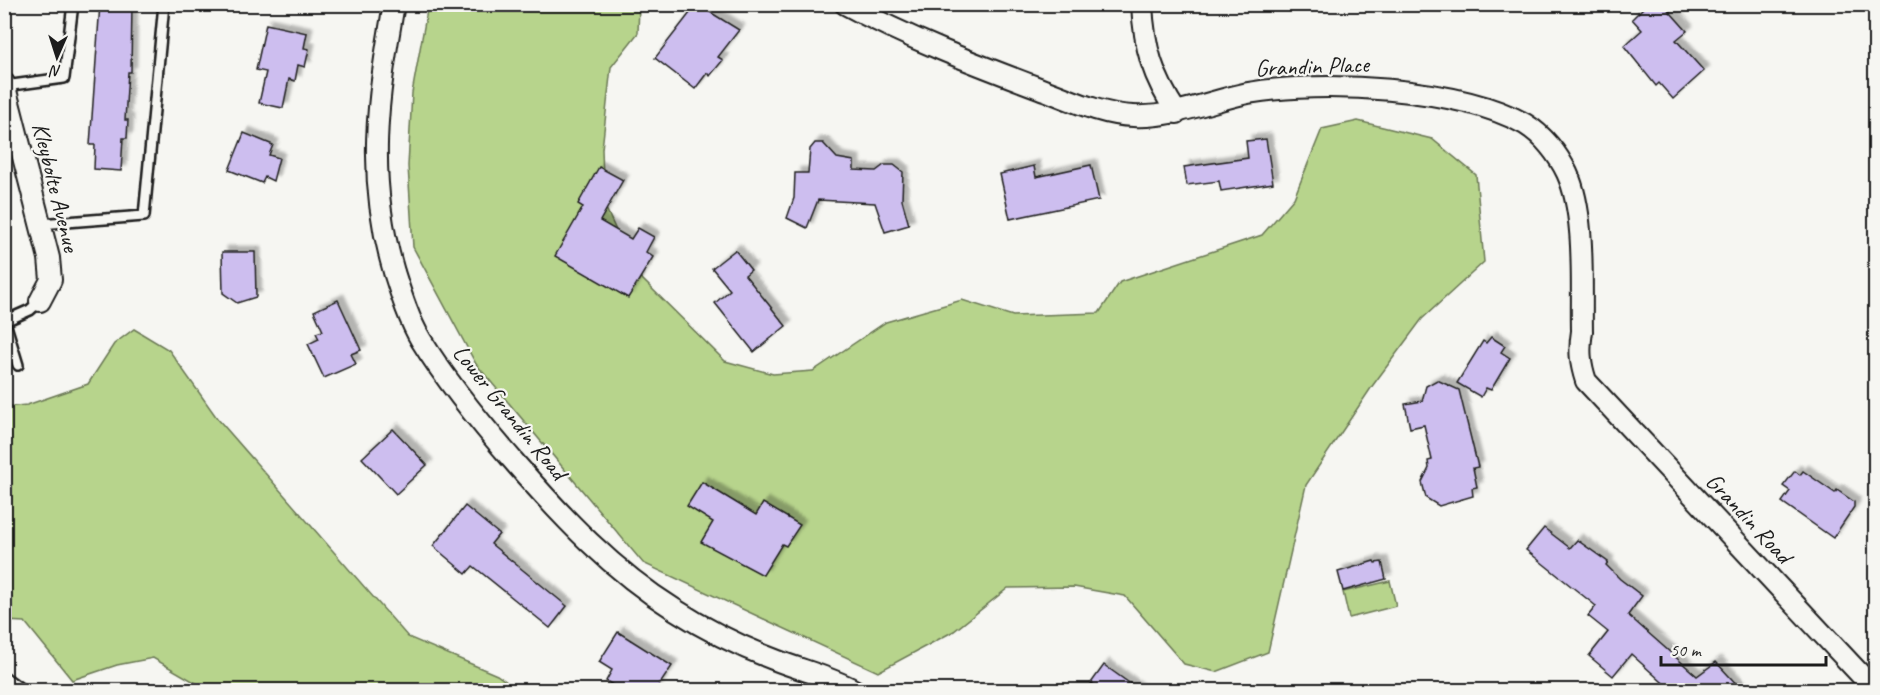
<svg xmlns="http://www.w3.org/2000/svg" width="1880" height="695" viewBox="0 0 1880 695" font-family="Caveat,sans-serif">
	<defs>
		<filter id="shadow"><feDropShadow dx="5.5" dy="-5.5" stdDeviation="1.5" flood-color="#0004"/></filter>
	</defs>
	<rect width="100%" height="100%" fill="#f6f6f2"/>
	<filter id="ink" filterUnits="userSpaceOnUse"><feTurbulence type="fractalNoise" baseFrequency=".0167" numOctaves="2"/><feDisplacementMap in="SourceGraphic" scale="12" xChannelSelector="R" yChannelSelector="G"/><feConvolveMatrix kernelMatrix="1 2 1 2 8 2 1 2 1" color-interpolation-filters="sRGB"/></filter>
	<g filter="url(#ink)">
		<g fill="#b7d48c" stroke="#6a7854" stroke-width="1.5">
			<polygon points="428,5 639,5 638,33 611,67 602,149 604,204 635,272 725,361 773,374 813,371 886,322 962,300 1013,316 1099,313 1120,282 1262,235 1294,198 1322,129 1358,121 1432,139 1476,175 1484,262 1422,319 1373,385 1306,485 1268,652 1216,672 1184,664 1125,596 1074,587 1008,588 954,631 878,672 643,563 476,364 413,247 408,166 412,93"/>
			<polygon points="134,329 169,350 217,418 408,637 497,675 518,690 208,690 153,658 117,665 72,680 25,622 5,621 5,407 27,405 88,384 114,344"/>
			<polygon points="1390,581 1396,606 1349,618 1343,592"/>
		</g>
		<g fill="#cdbeef" stroke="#1c1c1c" stroke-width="1.5" filter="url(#shadow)">
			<polygon points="100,4 132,4 131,72 128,72 125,120 128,120 127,138 123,138 121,171 94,169 95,145 90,145"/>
			<polygon points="697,4 739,30 718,57 723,60 710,76 707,73 695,89 655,58"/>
			<polygon points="1647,4 1663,4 1687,31 1676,40 1704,71 1673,99 1659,83 1656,86 1624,46 1642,30 1632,19"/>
			<polygon points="266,24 307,33 304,48 309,49 305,67 298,65 295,81 289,79 283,108 259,103 266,72 256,70"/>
			<polygon points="244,133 273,145 269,155 279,158 273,181 265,177 262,183 229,170"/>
			<polygon points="1266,139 1273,183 1221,191 1219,181 1187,185 1184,167 1248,158 1246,141"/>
			<polygon points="815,143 823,143 837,158 854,161 854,170 876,171 884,165 894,165 903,172 902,200 909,225 885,232 875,203 818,200 807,228 787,218 794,198 795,173 808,173 810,149"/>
			<polygon points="1091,165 1099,200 1010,219 1000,174 1034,166 1036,177"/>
			<polygon points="599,167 623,180 600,221 631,239 638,228 654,237 646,252 653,257 628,298 555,256 583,207 578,204"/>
			<polygon points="735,250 751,270 745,275 786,326 754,352 715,303 730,290 712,268"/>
			<polygon points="222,252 255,252 256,297 237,303 223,293"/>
			<polygon points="338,300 361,350 351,354 356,364 324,378 308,344 319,339 316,333 323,331 314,311"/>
			<polygon points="1491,337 1505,346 1501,352 1510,358 1491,390 1486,388 1481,397 1457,383 1483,341 1486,343"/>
			<polygon points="1437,380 1459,390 1478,467 1473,468 1477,487 1472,488 1473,496 1439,506 1426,498 1422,482 1429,468 1428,461 1432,460 1424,425 1410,428 1405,404 1422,401 1426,386"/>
			<polygon points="393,429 427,465 396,494 362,458"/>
			<polygon points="1795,471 1800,475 1803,471 1835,493 1837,490 1854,502 1854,507 1833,538 1782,502 1790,491 1783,486"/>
			<polygon points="702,482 756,515 763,503 800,525 786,546 782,544 763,575 701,542 713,522 687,506"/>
			<polygon points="465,506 499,534 491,544 567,606 550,628 473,566 466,574 433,546"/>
			<polygon points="1544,528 1570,548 1577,540 1608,562 1606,565 1620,579 1642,596 1628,615 1697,676 1716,662 1742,690 1671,690 1631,654 1613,676 1589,656 1608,632 1588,616 1596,606 1526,550"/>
			<polygon points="1374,561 1375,563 1382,562 1386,579 1343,591 1338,572"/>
			<polygon points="618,632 672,666 656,690 621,690 606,681 612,670 599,662"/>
			<polygon points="1104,665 1139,690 1102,690 1091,683"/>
		</g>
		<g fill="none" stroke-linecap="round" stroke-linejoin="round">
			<defs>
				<g id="service">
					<polyline points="5,86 64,78 73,4"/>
					<polyline points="40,224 144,216 164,4"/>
					<polyline points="4,319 18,365"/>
					<polyline points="5,321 30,310 40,301"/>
					<polyline points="4,677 22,690"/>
					<polyline points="811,690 821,675"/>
				</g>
				<g id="minor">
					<path d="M394 4C377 101 366 176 394 272 401 294 409 320 421 340 448 384 482 425 516 464 563 518 613 571 674 609 705 629 739 646 773 659 800 670 828 676 854 690"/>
					<path d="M845 4C907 38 973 63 1039 88 1069 99 1101 115 1133 116 1173 118 1209 101 1248 93 1321 80 1459 87 1525 124 1543 135 1558 154 1567 173 1586 214 1581 285 1582 331 1579 350 1580 363 1586 381L1875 690"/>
					<path d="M1142 4C1144 48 1153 77 1177 113"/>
					<polyline points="4,83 49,258 51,280 40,301"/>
				</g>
			</defs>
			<use href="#service" stroke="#1c1c1c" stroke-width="14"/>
			<use href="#minor" stroke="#1c1c1c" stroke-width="24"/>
			<use href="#service" stroke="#f6f6f2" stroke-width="9"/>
			<use href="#minor" stroke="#f6f6f2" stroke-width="20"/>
		</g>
	</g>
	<g text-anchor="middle" stroke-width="4.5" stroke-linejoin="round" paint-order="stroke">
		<g font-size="24" fill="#1c1c1c" stroke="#f6f6f2">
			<text transform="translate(1312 66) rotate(-2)" y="8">Grandin Place</text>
			<text transform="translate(56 187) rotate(76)" y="8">Kleybolte Avenue</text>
			<text transform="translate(510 412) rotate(51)" y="8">Lower Grandin Road</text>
			<text transform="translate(1749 518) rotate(47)" y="8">Grandin Road</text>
		</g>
	</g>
	<rect width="1880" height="695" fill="none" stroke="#f6f6f2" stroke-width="24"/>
	<rect x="12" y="12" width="1856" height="671" fill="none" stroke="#1c1c1c" stroke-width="2" filter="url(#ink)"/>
	<g transform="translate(57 57) rotate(183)" stroke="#f6f6f2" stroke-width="4.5" paint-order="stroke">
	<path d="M0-4.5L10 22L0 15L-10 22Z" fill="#1c1c1c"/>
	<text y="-9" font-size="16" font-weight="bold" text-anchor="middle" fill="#1c1c1c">N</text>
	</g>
	<path d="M1661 656v9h165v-9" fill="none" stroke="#1c1c1c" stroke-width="3"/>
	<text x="1670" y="656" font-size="18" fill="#1c1c1c" stroke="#f6f6f2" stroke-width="4.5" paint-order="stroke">50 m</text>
</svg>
